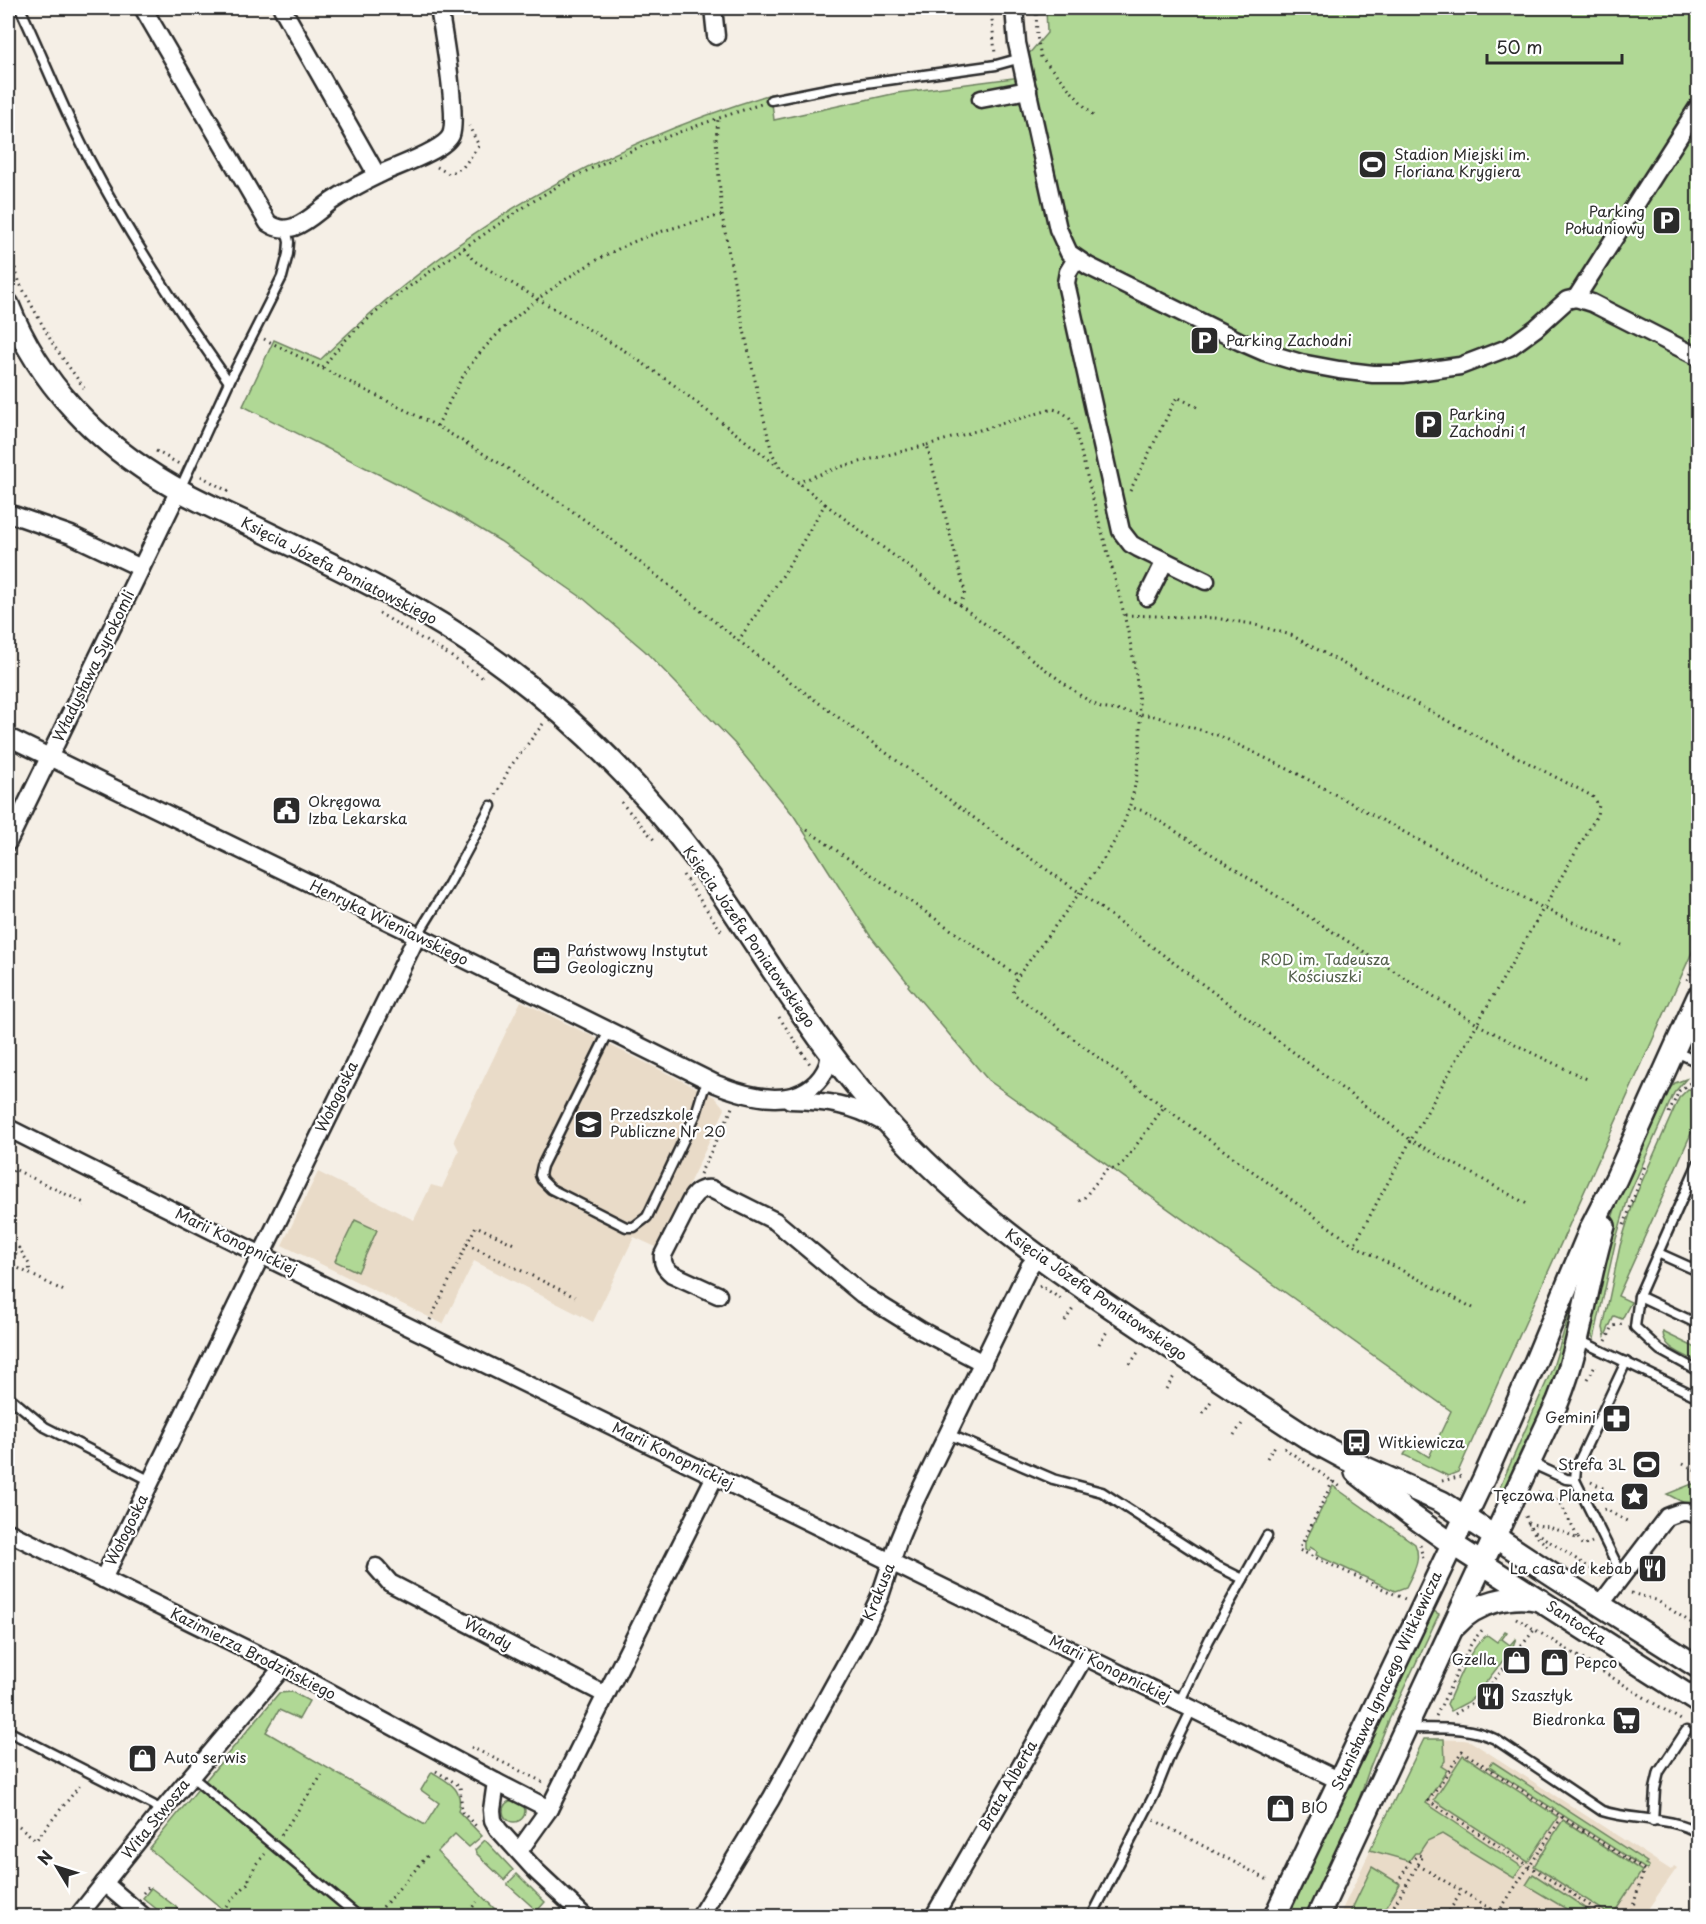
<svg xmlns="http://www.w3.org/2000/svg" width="1706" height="1924" viewBox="0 0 1706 1924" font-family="'Playpen Sans',sans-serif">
	<rect width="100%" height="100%" fill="#f5efe6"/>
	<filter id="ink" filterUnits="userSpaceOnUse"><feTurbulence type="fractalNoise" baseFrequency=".0167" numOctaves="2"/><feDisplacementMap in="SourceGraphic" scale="12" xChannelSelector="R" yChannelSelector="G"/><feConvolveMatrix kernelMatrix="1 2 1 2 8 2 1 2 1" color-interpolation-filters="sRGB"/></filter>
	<g filter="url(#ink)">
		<g fill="#e9dbc8">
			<polygon points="521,1001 715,1097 725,1109 658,1248 634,1237 593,1322 474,1261 443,1324 282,1245 318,1172 414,1220 431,1185 442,1188 459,1151 454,1140"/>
			<polygon points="1424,1739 1463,1740 1470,1741 1671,1870 1674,1866 1677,1868 1643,1916 1339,1916"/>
		</g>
		<g fill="#b0d895" stroke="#6e8260" stroke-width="1.5">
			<path d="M1046 8H1698V939L1458 1472 1448 1476 1404 1455 1410 1445 1429 1457 1451 1411 988 1080 908 986 909 984 869 934 794 816 735 744 645 651 584 599 500 541 455 514 398 484 243 406 274 340 320 360C451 232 596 147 771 94L774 120 897 93 1028 76 1027 56 1047 33Z"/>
			<path d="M1686 1079 1674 1093 1629 1195 1616 1239 1594 1339 1589 1331C1597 1290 1602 1248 1615 1209 1628 1169 1647 1131 1664 1094L1675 1083Z"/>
			<polygon points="1688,1089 1698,1090 1698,1118 1618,1296 1631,1302 1622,1319 1614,1316 1605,1336 1603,1328 1620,1246 1635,1197 1679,1098"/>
			<polygon points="355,1220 377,1230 358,1272 335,1261"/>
			<polygon points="1580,1279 1563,1367 1506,1490 1500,1487 1553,1367"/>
			<path d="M1663 1332 1698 1349V1362C1685 1355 1663 1349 1663 1332Z"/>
			<polygon points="1692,1484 1698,1485 1698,1507 1686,1504 1667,1494"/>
			<path d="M1333 1486 1415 1544C1422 1560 1413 1572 1406 1587L1395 1591 1316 1555 1317 1551 1310 1547 1308 1551 1305 1550V1542Z"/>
			<polygon points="1430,1609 1439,1614 1389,1720 1370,1767 1348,1831 1309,1916 1283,1916"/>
			<path d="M1505 1631 1507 1632 1502 1639 1510 1645 1516 1638 1512 1649 1476 1695 1468 1702 1451 1711 1447 1704C1457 1683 1468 1649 1487 1635L1497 1642Z"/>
			<path d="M292 1692 309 1701 299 1719 279 1710 266 1732 425 1825 439 1803 421 1790 432 1772C448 1782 465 1789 458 1811L482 1836 469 1847 455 1834 437 1852 502 1916H364L205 1781 279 1693Z"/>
			<polygon points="1424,1739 1444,1739 1445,1761 1441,1766 1447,1770 1426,1803 1522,1867 1514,1878 1442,1834 1427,1841 1419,1853 1415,1853 1409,1861 1370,1850"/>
			<polygon points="1463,1755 1558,1817 1528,1862 1434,1800"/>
			<polygon points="1493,1762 1647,1862 1645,1864 1649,1866 1647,1870 1489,1767"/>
			<polygon points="198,1789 351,1916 231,1916 152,1851 149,1849"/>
			<circle cx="514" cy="1811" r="11"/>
			<polygon points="1563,1820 1642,1871 1612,1916 1534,1866"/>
			<polygon points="485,1840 513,1870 504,1880 476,1853 475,1850"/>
			<polygon points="1372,1867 1400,1884 1381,1916 1356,1916 1350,1913"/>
			<polygon points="517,1874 545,1902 537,1911 508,1885 508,1883"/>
			<polygon points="1533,1874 1598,1916 1578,1916 1526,1885"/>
			<polygon points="151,1888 176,1907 177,1909 171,1916 165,1916 143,1898"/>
		</g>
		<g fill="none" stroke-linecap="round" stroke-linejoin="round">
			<defs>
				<g id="service">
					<path d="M20 8C43 57 63 109 88 157 129 236 178 310 229 382"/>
					<polyline points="771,100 837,87 996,65 1021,58"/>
					<polyline points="180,489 229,382 282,277 288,254 289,242 286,229"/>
					<polyline points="417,936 449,884 491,806"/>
					<polyline points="609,1031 542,1166 540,1175 542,1180 551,1189 626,1227 634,1227 647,1217 696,1114 703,1091 709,1081"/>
					<polyline points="1674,1051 1698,1062"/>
					<polyline points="1698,1163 1658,1253 1698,1271"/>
					<polyline points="1658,1253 1639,1296 1635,1327 1660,1350 1698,1371"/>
					<polyline points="1639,1296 1698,1324"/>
					<polyline points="1579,1340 1698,1397"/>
					<polyline points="8,1396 45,1427 151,1481"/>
					<polyline points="948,1434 1053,1479 1102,1492 1215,1565 1243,1579 1209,1640 1179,1703"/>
					<polyline points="1531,1463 1566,1479 1575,1480"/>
					<polyline points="1622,1575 1575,1480 1576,1468 1626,1362"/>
					<polyline points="1243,1579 1267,1536"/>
					<path d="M1407 1728C1438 1729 1466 1725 1495 1739L1602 1811C1633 1821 1672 1816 1698 1833"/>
					<polyline points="8,1731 153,1805 161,1812"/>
					<polyline points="191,1776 358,1916"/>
					<polyline points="1653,1821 1655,1789 1659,1772 1686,1731"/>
					<polyline points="1092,1916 1154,1795 1172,1750 1192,1709"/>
				</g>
				<g id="minor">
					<path d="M143 8 268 223C277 229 284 230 294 227 308 222 319 210 332 201 347 191 363 182 380 174 396 166 444 151 451 135 458 117 443 31 439 8"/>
					<polyline points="282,8 377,175"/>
					<polyline points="713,8 716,36"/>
					<polyline points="1014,8 1017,43 1058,229 1069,253 1088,266 1241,342 1264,352 1301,363 1339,370 1373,374 1403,374 1460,366 1510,347 1536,328 1567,300 1576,298 1592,303 1698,357"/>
					<polyline points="981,99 1028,90"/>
					<polyline points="1076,259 1068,272 1066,283 1121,531 1131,544 1138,548 1206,581"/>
					<polyline points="1576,298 1698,107"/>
					<polyline points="8,513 71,535 141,568"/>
					<polyline points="1147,597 1165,561"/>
					<path d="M8 737 402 928 716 1084C748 1097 796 1110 821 1077 827 1069 830 1062 829 1051"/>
					<polyline points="8,842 179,490"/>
					<path d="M790 1100C826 1101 852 1104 883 1122"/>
					<polyline points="8,1128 243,1246 1340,1781"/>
					<path d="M718 1295 672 1274C665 1268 662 1264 663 1255L692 1198C697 1191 702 1188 711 1189L775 1221 862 1294 920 1330 983 1363"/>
					<polyline points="8,1532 283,1667 496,1782"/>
					<polyline points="376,1567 390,1583 606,1695"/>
					<polyline points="103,1579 417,936"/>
					<path d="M1600 1605 1667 1517C1679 1512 1687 1509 1698 1516"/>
					<polyline points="549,1809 715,1476"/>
					<polyline points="519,1851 549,1809 496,1782 492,1810 493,1820 498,1829 536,1871 584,1916"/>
					<polyline points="104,1883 143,1916"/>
					<polyline points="78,1916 161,1812 283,1667"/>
					<polyline points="700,1916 771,1799 862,1634 880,1596 899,1539 915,1501 1029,1267 1037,1257"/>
					<polyline points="934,1916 1084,1657"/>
				</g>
				<g id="tertiary">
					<path d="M8 305C39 383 97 443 170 485 203 504 239 519 273 536 347 572 422 607 489 656 570 714 642 786 702 866 737 913 767 964 801 1012 826 1049 853 1083 882 1116 960 1205 1052 1268 1149 1333 1203 1369 1257 1405 1311 1440L1348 1460 1442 1502 1556 1577 1698 1667"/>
					<polyline points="1356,1472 1411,1515 1452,1544 1698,1702"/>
					<path d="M1456 1625C1475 1603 1511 1593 1540 1600"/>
					<polyline points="1275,1916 1484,1478 1534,1365 1591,1228 1616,1179 1698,997"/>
					<path d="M1318 1916 1558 1401C1581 1345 1586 1284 1604 1226"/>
				</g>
			</defs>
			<use href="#service" stroke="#2b2b2b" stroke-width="13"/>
			<use href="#minor" stroke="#2b2b2b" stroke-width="21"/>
			<use href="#tertiary" stroke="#2b2b2b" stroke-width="26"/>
			<g stroke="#2b2b2b" stroke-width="3" stroke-dasharray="1.5 4.5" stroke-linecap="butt">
				<polyline points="991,8 995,54"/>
				<polyline points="1036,8 1037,36 1041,57 1094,117"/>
				<polyline points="437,167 449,174 463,167 479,146 469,126"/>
				<polyline points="722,215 738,303 759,398 772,453 781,469 798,482 840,467 927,445 965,592 960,605"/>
				<polyline points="8,245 20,284 54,346 84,388"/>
				<path d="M464 248C498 225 532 200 569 180 629 148 695 126 761 104"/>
				<polyline points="264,339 437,426 499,463 558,501 603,533 792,683 997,835 1079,892 1411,1140 1477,1024 1532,1053 1587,1079"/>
				<path d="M323 368C352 323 420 279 464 248L473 260 625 351 674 385 779 467"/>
				<path d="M437 426C447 408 455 388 467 370 501 320 576 267 631 243 660 230 692 223 722 215L716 140 718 119"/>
				<path d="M927 445 1053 409C1065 412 1070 417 1075 428 1083 460 1091 493 1100 525 1124 612 1157 715 1130 805 1120 840 1096 870 1075 899 1056 925 1037 950 1018 976L1013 987 1014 994 1164 1107 1354 1245"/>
				<polyline points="156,451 179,464"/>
				<polyline points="201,476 229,492"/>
				<polyline points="1130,491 1177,397 1199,408"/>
				<polyline points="825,504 1081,696 1101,708 1154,716 1220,736 1298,774 1543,908 1622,945"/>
				<polyline points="379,613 449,655 483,678"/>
				<polyline points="1125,615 1215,618 1252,624 1291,635 1446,720 1592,796 1599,805 1597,815 1477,1024 1144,811 1130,807"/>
				<polyline points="738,641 783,575 825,504 798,482"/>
				<polyline points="496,795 510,767 543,724"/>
				<polyline points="621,802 656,842"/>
				<polyline points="807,830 1018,976"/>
				<polyline points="683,875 722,932"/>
				<polyline points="1687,980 1698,955"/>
				<polyline points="779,1017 810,1064"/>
				<polyline points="1669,1113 1679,1091 1690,1083 1692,1079"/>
				<polyline points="13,1172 14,1169 84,1203 83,1206"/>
				<polyline points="700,1174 730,1113 732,1107"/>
				<polyline points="1079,1201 1084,1198 1106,1170 1118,1167 1124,1162 1164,1107"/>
				<polyline points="1624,1225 1646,1163"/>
				<polyline points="467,1244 575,1297"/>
				<polyline points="8,1263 66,1292"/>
				<polyline points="10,1265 19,1248 29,1264 30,1274"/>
				<polyline points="1039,1287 1041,1286 1061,1299"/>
				<polyline points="1473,1308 1354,1245 1411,1140 1527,1204"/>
				<polyline points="430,1320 476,1226 516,1245"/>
				<polyline points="1065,1321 1074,1307"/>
				<polyline points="1606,1341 1613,1326 1622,1324"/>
				<polyline points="1099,1344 1108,1330"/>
				<polyline points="1130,1364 1139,1351"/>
				<polyline points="1588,1379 1596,1363"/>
				<polyline points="1166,1389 1175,1375"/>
				<polyline points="1203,1413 1212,1400"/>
				<polyline points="1234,1435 1244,1421"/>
				<polyline points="1284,1448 1342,1488"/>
				<polyline points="1267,1458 1277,1443"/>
				<polyline points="1683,1464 1698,1471"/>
				<polyline points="1333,1481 1299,1550 1405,1599"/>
				<polyline points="1442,1481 1462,1476 1464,1478"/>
				<polyline points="1591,1482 1605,1489 1599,1501"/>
				<polyline points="1538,1492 1555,1499 1567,1493"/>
				<polyline points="1604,1509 1627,1521"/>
				<path d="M1526 1516C1530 1531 1538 1538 1550 1548"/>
				<path d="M1528 1524C1544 1525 1563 1530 1577 1539L1578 1538 1558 1498"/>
				<polyline points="1535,1532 1602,1576"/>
				<polyline points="1578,1538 1583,1546 1592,1542"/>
				<polyline points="1420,1545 1423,1559"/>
				<polyline points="1631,1593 1656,1600 1698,1627"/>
				<polyline points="1516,1618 1681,1720"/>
				<polyline points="1455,1714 1480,1698 1535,1629"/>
				<polyline points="1436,1716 1472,1642 1484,1628"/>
				<polyline points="471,1747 543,1782"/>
				<polyline points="436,1771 460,1786 462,1812 477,1827"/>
				<polyline points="1562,1817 1644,1870 1630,1916"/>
				<polyline points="1154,1820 1270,1881"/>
				<polyline points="19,1826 36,1840 81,1784"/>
				<polyline points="281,1835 322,1775"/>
				<polyline points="1418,1865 1503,1916"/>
				<polyline points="143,1893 150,1886"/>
				<polyline points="226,1906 250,1881 249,1879 256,1864 265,1854"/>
				<polyline points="1498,1913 1527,1869 1529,1867 1562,1817 1462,1751 1429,1801 1606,1916"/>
				<polyline points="174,1916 179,1910"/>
				<polyline points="375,1916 429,1854"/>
				<polyline points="465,1916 477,1902"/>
				<polyline points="1388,1916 1423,1856 1418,1855 1410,1862 1398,1882"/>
				<polyline points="1446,1916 1462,1891"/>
			</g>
			<use href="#service" stroke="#fff" stroke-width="8"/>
			<use href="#minor" stroke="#fff" stroke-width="16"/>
			<use href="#tertiary" stroke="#fff" stroke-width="21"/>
		</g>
	</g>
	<defs>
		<symbol id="stadium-square" viewBox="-11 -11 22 22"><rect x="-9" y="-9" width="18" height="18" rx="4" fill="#2b2b2b" stroke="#fff"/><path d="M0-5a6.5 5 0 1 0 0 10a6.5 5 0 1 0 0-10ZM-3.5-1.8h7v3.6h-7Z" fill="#fff"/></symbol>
		<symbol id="parking-square" viewBox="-11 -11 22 22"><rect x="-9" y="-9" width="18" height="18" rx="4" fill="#2b2b2b" stroke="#fff"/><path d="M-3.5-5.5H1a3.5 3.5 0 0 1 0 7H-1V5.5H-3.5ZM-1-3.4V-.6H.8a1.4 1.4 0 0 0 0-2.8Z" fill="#fff"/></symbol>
		<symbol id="civic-square" viewBox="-11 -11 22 22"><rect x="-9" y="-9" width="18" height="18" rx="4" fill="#2b2b2b" stroke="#fff"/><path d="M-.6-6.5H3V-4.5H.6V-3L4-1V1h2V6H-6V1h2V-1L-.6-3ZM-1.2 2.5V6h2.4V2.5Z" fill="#fff"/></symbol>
		<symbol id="office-square" viewBox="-11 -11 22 22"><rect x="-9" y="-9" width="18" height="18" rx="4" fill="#2b2b2b" stroke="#fff"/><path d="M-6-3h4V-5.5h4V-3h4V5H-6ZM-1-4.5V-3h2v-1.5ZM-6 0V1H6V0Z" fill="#fff"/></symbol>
		<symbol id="school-square" viewBox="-11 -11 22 22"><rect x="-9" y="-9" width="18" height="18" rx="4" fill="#2b2b2b" stroke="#fff"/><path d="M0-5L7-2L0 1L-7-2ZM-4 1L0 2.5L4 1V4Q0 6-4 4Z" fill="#fff"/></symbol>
		<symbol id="pharmacy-square" viewBox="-11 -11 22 22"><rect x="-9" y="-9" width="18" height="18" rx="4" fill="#2b2b2b" stroke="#fff"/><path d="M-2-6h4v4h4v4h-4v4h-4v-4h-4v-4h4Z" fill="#fff"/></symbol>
		<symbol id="bus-square" viewBox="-11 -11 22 22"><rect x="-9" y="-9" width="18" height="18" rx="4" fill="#2b2b2b" stroke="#fff"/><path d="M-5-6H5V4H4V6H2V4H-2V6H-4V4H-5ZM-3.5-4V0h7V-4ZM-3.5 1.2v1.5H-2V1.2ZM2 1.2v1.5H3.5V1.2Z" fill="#fff"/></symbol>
		<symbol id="sight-square" viewBox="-11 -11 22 22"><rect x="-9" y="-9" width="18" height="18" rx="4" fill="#2b2b2b" stroke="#fff"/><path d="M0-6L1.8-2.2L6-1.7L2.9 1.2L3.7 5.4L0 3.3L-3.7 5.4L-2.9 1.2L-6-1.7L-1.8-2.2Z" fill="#fff"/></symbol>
		<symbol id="restaurant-square" viewBox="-11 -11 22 22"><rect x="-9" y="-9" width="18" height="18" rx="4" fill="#2b2b2b" stroke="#fff"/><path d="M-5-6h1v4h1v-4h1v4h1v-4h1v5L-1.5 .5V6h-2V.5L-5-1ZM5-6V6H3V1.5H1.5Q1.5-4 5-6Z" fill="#fff"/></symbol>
		<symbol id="shop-square" viewBox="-11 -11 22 22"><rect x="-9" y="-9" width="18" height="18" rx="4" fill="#2b2b2b" stroke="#fff"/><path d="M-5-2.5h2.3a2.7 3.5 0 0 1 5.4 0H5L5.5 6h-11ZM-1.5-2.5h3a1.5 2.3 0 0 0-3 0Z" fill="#fff"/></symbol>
		<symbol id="supermarket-square" viewBox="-11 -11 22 22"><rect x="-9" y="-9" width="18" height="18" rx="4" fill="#2b2b2b" stroke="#fff"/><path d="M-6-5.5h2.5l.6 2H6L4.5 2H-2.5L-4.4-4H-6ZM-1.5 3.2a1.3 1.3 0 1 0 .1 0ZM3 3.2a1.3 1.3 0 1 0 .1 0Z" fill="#fff"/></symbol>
	</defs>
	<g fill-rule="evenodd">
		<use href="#stadium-square" x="1356" y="148" width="33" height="33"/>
		<use href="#parking-square" x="1650" y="204" width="33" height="33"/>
		<use href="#parking-square" x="1188" y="324" width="33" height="33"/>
		<use href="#parking-square" x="1412" y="408" width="33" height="33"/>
		<use href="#civic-square" x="270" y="794" width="33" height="33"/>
		<use href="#office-square" x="530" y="944" width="33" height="33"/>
		<use href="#school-square" x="572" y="1108" width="33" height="33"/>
		<use href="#pharmacy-square" x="1600" y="1402" width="33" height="33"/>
		<use href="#bus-square" x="1340" y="1426" width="33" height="33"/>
		<use href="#stadium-square" x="1630" y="1448" width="33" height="33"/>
		<use href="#sight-square" x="1618" y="1480" width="33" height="33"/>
		<use href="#restaurant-square" x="1636" y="1552" width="33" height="33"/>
		<use href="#shop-square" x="1500" y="1644" width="33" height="33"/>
		<use href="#shop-square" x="1538" y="1646" width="33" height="33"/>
		<use href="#restaurant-square" x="1474" y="1680" width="33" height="33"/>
		<use href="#supermarket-square" x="1610" y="1704" width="33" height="33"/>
		<use href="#shop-square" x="126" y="1742" width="33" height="33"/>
		<use href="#shop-square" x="1264" y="1792" width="33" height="33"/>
	</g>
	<g text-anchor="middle" stroke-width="4.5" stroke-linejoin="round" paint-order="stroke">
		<g font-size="15" fill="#2b2b2b" stroke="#fff" text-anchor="start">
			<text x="1394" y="160">Stadion Miejski im.<tspan x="1394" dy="17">Floriana Krygiera</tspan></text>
			<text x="1645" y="217" text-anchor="end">Parking<tspan x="1645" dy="17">Południowy</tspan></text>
			<text x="1226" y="346">Parking Zachodni</text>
			<text x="1449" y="420">Parking<tspan x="1449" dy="17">Zachodni 1</tspan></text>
			<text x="308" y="807">Okręgowa<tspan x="308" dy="17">Izba Lekarska</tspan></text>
			<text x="567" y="956">Państwowy Instytut<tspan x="567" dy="17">Geologiczny</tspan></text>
			<text x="610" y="1120">Przedszkole<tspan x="610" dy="17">Publiczne Nr 20</tspan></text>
			<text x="1596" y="1423" text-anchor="end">Gemini</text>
			<text x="1378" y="1448">Witkiewicza</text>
			<text x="1626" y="1470" text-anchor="end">Strefa 3L</text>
			<text x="1614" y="1501" text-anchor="end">Tęczowa Planeta</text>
			<text x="1632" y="1574" text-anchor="end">La casa de kebab</text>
			<text x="1496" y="1665" text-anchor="end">Gzella</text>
			<text x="1575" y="1668">Pepco</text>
			<text x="1511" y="1701">Szaszłyk</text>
			<text x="1605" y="1725" text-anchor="end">Biedronka</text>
			<text x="164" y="1763">Auto serwis</text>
			<text x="1301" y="1813">BIO</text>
		</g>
		<g font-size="15" fill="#2b2b2b" stroke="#fff">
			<text transform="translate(339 571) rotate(27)" y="5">Księcia Józefa Poniatowskiego</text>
			<text transform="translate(94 666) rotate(-64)" y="5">Władysława Syrokomli</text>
			<text transform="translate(389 923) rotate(26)" y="5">Henryka Wieniawskiego</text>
			<text transform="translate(749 937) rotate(55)" y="5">Księcia Józefa Poniatowskiego</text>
			<text transform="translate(337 1097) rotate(-64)" y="5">Wołogoska</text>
			<text transform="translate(236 1242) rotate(26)" y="5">Marii Konopnickiej</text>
			<text transform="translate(1096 1295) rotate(35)" y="5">Księcia Józefa Poniatowskiego</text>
			<text transform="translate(673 1456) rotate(26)" y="5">Marii Konopnickiej</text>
			<text transform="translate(127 1530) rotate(-64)" y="5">Wołogoska</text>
			<text transform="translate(879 1592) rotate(-68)" y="5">Krakusa</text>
			<text transform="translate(1576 1623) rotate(33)" y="5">Santocka</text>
			<text transform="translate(488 1634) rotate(27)" y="5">Wandy</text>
			<text transform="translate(253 1654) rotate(27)" y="5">Kazimierza Brodzińskiego</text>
			<text transform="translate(1110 1669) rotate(26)" y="5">Marii Konopnickiej</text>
			<text transform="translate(1387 1681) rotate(-65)" y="5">Stanisława Ignacego Witkiewicza</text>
			<text transform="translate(1008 1786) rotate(-60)" y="5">Brata Alberta</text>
			<text transform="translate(156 1819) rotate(-51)" y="5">Wita Stwosza</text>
		</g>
		<g font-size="15" fill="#535f4b" stroke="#fff">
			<text x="1325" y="965">ROD im. Tadeusza<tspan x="1325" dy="17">Kościuszki</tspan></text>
		</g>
	</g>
	<rect width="1706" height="1924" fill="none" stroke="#fff" stroke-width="30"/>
	<rect x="15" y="15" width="1676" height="1894" fill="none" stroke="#2b2b2b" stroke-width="2" filter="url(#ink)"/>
	<g transform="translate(57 1867) rotate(308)" stroke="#ffffff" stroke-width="4.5" paint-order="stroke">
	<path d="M0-4.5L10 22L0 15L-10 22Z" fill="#2b2b2b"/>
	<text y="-9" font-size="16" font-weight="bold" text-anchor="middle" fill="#2b2b2b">N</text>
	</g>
	<path d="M1487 54v9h135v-9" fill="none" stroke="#2b2b2b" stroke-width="3"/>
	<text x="1496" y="54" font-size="18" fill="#2b2b2b" stroke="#ffffff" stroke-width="4.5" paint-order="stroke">50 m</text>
</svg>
